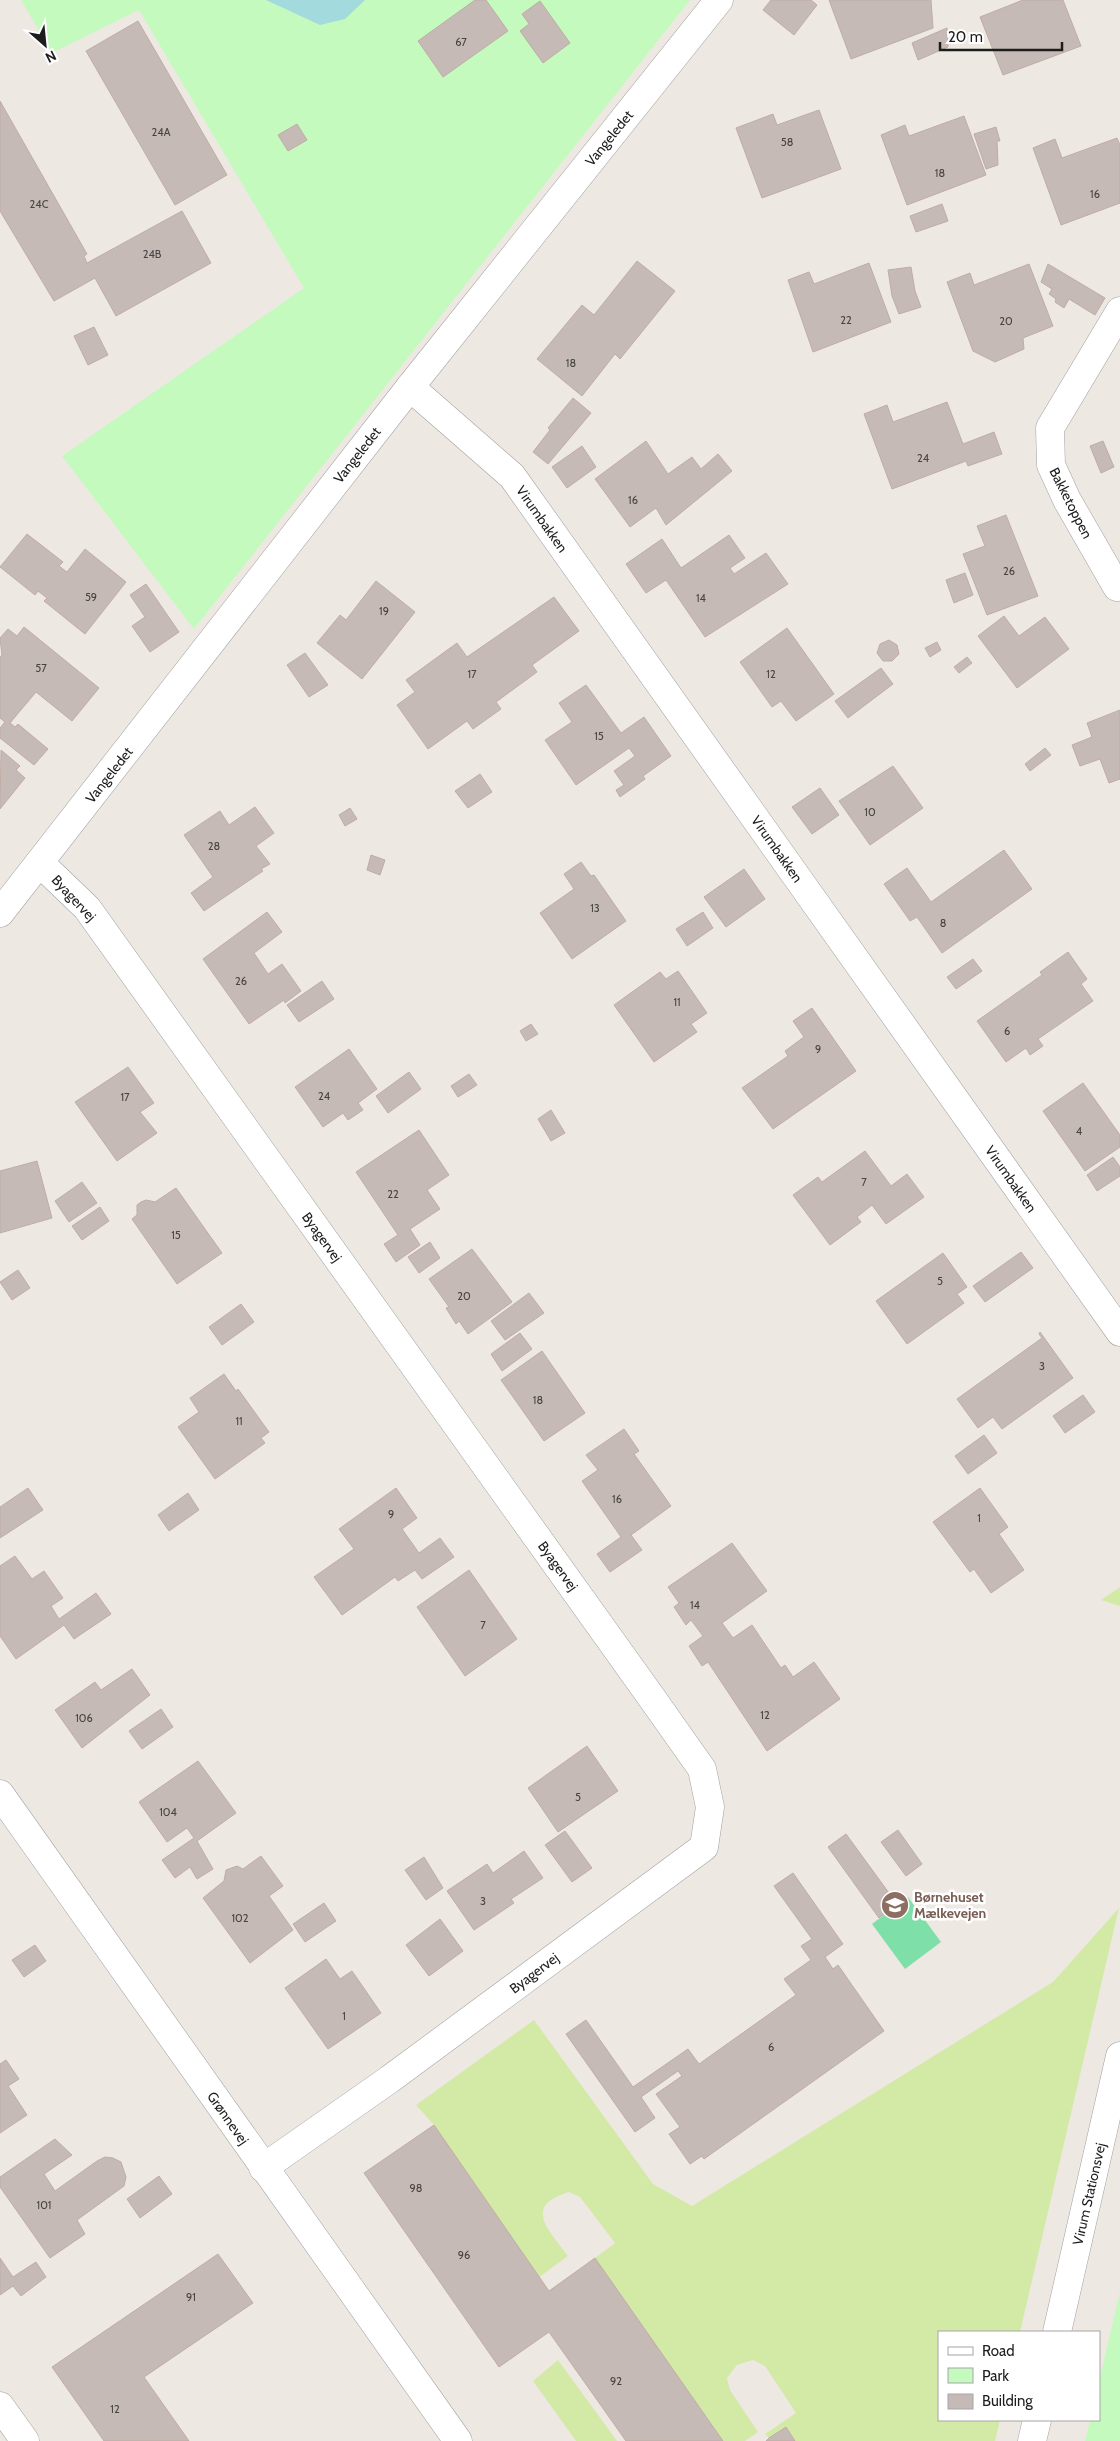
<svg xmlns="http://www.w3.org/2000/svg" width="1120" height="2441" viewBox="0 0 1120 2441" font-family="Cabin,sans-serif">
	<rect width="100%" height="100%" fill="#eee8e3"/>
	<g fill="#d3eaa7">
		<polygon points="1120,1587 1120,1606 1101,1600"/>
		<path d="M1119 1908 1020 2332H939V2420H1000L995 2441H795L785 2427 769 2438 765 2434 796 2413 765 2366 753 2360 737 2365 727 2378 730 2390 758 2432 745 2441H723L595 2258 615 2243 580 2197 569 2192C522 2206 549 2230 568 2256L539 2277 434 2125 416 2105 534 2020 653 2184 692 2206 1053 1982Z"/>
		<polygon points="558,2360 617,2441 576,2441 533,2381"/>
	</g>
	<g fill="#c4fabe">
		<polygon points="21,0 690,0 194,629 62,456 304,288 139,10 52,53"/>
		<polygon points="1120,2292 1120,2441 1085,2441 1090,2420 1099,2420 1099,2381"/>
	</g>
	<polygon fill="#7fdfa9" points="908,1897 941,1942 905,1969 872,1924"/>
	<polygon fill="#a2dadd" points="266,0 365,0 345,19 320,25"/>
	<g fill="#c6bab6" stroke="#c0aca5">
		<polygon points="475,0 486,0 508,31 443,77 418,41"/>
		<polygon points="771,0 811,0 817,5 794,35 763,10"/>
		<polygon points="829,0 931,0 933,28 851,59"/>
		<polygon points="1023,0 1063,0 1081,46 1003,75 980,17"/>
		<polygon points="540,1 570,43 543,63 520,31 529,24 522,14"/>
		<polygon points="138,21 227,175 175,205 86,51"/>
		<polygon points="947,28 948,47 918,60 912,43"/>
		<polygon points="0,101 87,254 84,256 87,263 182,211 211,263 116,316 95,278 54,301 0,211"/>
		<polygon points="819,110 841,169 762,198 736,128 773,114 777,125"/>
		<polygon points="964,116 986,175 907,205 881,135 905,125 909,136"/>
		<polygon points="297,124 307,140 288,151 278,135"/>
		<polygon points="996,127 1000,141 997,141 998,165 986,169 974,134"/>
		<polygon points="1117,138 1120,145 1120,203 1061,225 1033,148 1055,139 1062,158"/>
		<polygon points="942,204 948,221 916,232 910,216"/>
		<polygon points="637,261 675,291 620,359 615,354 582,396 537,359 582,305 594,315"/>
		<polygon points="869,263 891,322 813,352 788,280 809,272 814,284"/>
		<polygon points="1029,264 1053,326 1023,338 1024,349 995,362 973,351 947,282 970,273 974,285"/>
		<polygon points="1048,264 1105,298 1095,315 1069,299 1064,308 1055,302 1056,299 1049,294 1052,289 1041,282"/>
		<polygon points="911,267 915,291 921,307 899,314 892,296 888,270"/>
		<polygon points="94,327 108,355 88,365 74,336"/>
		<polygon points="573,398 591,413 548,464 533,452 550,430 548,428"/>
		<polygon points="947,402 963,444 994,432 1002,454 968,466 966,461 892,489 864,414 887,405 893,422"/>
		<polygon points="646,441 668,474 692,457 701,469 718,454 732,471 666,525 656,508 630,527 595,479"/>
		<polygon points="1103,441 1114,467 1101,473 1090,446"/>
		<polygon points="582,446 596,467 567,488 552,467"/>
		<polygon points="1006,515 1038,596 987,615 963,554 985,546 977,526"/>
		<polygon points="27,534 63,562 59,566 67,572 85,549 126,582 85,634 44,601 47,598 38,591 35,595 0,567"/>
		<polygon points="729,535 745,558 730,568 734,574 766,553 788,584 705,637 666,580 646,593 626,564 662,539 681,568"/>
		<polygon points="965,573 973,595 954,603 946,580"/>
		<polygon points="376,581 415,612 362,679 317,643 340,615 346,620"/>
		<polygon points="146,584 179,632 150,652 132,626 145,617 130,595"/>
		<polygon points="554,597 579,631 532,665 537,672 496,702 501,709 473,729 467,721 428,749 397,705 415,692 406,680 457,643 467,657"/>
		<polygon points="1004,616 1019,636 1045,617 1069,649 1017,688 978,636"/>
		<polygon points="24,627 99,688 72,721 36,692 10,723 15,727 18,724 48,749 34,765 0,738 0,728 5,722 0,718 0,657 2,655 0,638 8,629 17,636"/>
		<polygon points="787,628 834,694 796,721 781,701 772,707 740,662"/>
		<polygon points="889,640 897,645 899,654 892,661 883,661 877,653 880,644"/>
		<polygon points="937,642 941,650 930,657 925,648"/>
		<polygon points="305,653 328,685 309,697 287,665"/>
		<polygon points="967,657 972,663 959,673 954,667"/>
		<polygon points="881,668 893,684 848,718 835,701"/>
		<polygon points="586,685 621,733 644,717 671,756 643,776 645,779 620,797 616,790 624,785 614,771 635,756 629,748 576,785 545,740 572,722 559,703"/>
		<polygon points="1120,710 1120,779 1109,783 1100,759 1080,766 1072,745 1092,737 1087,723"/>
		<polygon points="1045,748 1051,755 1030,771 1025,764"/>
		<polygon points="1,750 20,766 16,770 25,778 0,809"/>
		<polygon points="893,766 923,808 870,845 839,801"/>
		<polygon points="480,774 492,792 468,808 455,791"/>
		<polygon points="820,788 839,815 812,834 792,807"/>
		<polygon points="255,807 274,833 256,846 270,864 261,869 263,871 204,911 191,893 213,877 184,835 220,811 229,825"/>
		<polygon points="350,808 357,819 345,826 339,815"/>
		<polygon points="1004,850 1032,889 942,953 917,917 910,921 884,884 907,868 931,902"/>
		<polygon points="371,855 385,860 380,875 367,870"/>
		<polygon points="581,862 591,876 594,875 626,921 572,959 540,913 574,889 564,874"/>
		<polygon points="744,869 765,899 726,927 704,897"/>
		<polygon points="267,912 282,932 254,953 268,974 282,964 301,991 285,1003 284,1000 249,1024 203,959"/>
		<polygon points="703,912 713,928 687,946 676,929"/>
		<polygon points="1068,952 1087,979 1081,984 1093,1001 1038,1039 1043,1046 1030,1055 1026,1048 1006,1062 977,1021 1042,975 1040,972"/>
		<polygon points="973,959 982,971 956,989 947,977"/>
		<polygon points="678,971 707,1013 691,1024 697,1032 654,1062 614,1005 660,972 666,979"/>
		<polygon points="322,981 334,999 299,1022 287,1005"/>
		<polygon points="812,1008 856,1071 773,1129 742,1088 788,1056 785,1051 804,1037 793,1021"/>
		<polygon points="531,1024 538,1034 526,1041 520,1031"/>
		<polygon points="349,1049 377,1089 358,1103 363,1110 348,1120 343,1113 323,1127 295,1087"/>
		<polygon points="128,1067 154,1103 140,1112 157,1133 117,1161 75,1102"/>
		<polygon points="409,1072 421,1089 388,1113 376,1096"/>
		<polygon points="469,1074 477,1085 458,1097 451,1086"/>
		<polygon points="1083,1083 1120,1135 1120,1147 1085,1171 1043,1111"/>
		<polygon points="551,1110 565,1133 551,1141 538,1119"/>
		<polygon points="419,1130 449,1175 427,1190 440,1209 410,1229 420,1245 396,1262 384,1244 398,1235 356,1172"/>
		<polygon points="865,1151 891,1186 907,1174 924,1197 886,1224 872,1205 857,1217 861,1222 830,1245 793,1195 818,1177 822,1182"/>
		<polygon points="1113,1157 1120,1167 1120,1176 1097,1191 1087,1175"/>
		<polygon points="37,1161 52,1218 0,1233 0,1171"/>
		<polygon points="82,1182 97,1203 69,1222 55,1201"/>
		<polygon points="176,1188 222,1253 177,1284 132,1219 137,1215 137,1205 141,1202 146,1200 155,1202"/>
		<polygon points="100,1207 109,1221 82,1240 72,1226"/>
		<polygon points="430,1242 440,1258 419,1273 408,1257"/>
		<polygon points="472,1249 512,1302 468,1334 459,1321 456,1324 446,1308 449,1307 429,1279"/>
		<polygon points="1021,1252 1033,1268 985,1302 973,1286"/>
		<polygon points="943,1253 967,1287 957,1294 964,1303 907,1344 876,1301"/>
		<polygon points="18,1270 30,1288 12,1300 0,1282"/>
		<polygon points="529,1293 544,1313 505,1340 491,1321"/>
		<polygon points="241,1304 254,1322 222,1345 209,1327"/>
		<polygon points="1040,1332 1073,1378 1002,1429 993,1417 978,1428 957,1399 1042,1338 1039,1334"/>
		<polygon points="520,1333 532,1349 502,1371 491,1354"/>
		<polygon points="542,1351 585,1413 544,1441 501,1380"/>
		<polygon points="224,1374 236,1391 238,1389 269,1432 261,1438 265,1443 215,1479 178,1427 199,1412 190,1398"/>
		<polygon points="1083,1395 1095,1412 1065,1433 1053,1416"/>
		<polygon points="624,1429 639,1451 634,1454 671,1506 631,1535 642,1550 610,1572 597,1554 621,1537 582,1481 598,1470 586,1455"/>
		<polygon points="984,1435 997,1453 968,1474 955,1456"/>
		<polygon points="28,1488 43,1510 0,1538 0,1507"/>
		<polygon points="396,1488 417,1518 402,1529 419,1553 440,1538 454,1557 422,1579 415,1570 398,1581 395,1577 342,1615 314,1577 354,1549 339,1529"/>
		<polygon points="980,1488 1008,1527 999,1534 1024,1570 991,1593 974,1569 970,1572 933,1522"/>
		<polygon points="188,1493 199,1510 169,1531 158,1515"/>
		<polygon points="732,1543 767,1591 722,1623 733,1638 752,1625 781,1668 785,1665 793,1677 814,1662 840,1699 767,1751 708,1662 702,1666 689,1646 703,1636 691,1620 686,1625 674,1607 679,1603 668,1587"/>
		<polygon points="15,1556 32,1579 44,1571 63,1598 51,1606 59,1619 96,1593 111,1614 74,1639 64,1625 16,1659 0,1636 0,1566"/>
		<polygon points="469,1570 517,1639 465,1676 417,1607"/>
		<polygon points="132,1669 150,1695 82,1748 55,1710 95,1682 101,1690"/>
		<polygon points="161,1709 173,1727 142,1749 129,1731"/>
		<polygon points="587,1746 618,1791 558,1832 528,1788"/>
		<polygon points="198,1761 236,1813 197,1841 213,1869 197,1879 190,1867 175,1878 162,1860 194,1838 187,1828 167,1842 139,1802"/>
		<polygon points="898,1830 922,1864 906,1876 881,1842"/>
		<polygon points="565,1831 592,1868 572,1882 545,1845"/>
		<polygon points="846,1834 897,1904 879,1918 828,1847"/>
		<polygon points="524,1851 543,1878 511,1899 514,1903 474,1930 447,1891 487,1864 493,1873"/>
		<polygon points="261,1856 283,1886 269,1896 293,1930 250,1963 203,1898 224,1881 226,1870 237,1866 243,1869"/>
		<polygon points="424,1857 443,1888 426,1900 405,1870"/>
		<polygon points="793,1873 843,1944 825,1957 833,1969 838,1965 884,2031 704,2159 702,2156 690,2164 669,2134 680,2127 656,2094 682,2076 678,2071 641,2097 655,2118 635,2132 566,2034 586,2020 633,2087 688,2049 699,2064 796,1995 784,1979 811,1960 801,1946 812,1939 774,1886"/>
		<polygon points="324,1903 336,1921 305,1942 293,1924"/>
		<polygon points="440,1919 463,1951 429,1976 406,1945"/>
		<polygon points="35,1945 46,1961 24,1977 12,1960"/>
		<polygon points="326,1959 340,1979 352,1971 381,2013 328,2049 285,1988"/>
		<polygon points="6,2060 19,2079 8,2086 27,2115 0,2133 0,2064"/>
		<polygon points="434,2125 549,2291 595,2258 723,2441 626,2441 549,2332 499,2367 364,2173"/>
		<polygon points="55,2139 72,2155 44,2174 55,2191 97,2161 105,2157 113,2158 121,2162 126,2177 124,2186 77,2220 85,2234 50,2258 0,2187 0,2177"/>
		<polygon points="159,2176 172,2194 140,2218 127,2199"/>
		<polygon points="218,2254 253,2303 144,2377 189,2441 104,2441 52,2367"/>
		<polygon points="0,2258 13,2277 36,2262 46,2277 21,2296 13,2286 0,2295"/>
		<polygon points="786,2427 795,2441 766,2441 769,2438"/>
	</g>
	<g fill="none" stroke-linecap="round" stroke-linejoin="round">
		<defs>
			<g id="minor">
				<polyline points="410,387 512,476 1120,1332"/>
				<polyline points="1117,587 1067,500 1051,465 1050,428 1120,311"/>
				<polyline points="40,863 87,908 654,1701 702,1769 710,1807 704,1847 390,2079 263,2168"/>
				<polyline points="0,913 410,387 719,0"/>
				<polyline points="0,2406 25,2441"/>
			</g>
			<g id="tertiary">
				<polyline points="0,1794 458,2441"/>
				<polyline points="1057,2332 1120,2056"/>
				<polyline points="1032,2441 1037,2420"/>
			</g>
		</defs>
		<use href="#minor" stroke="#a1a1a1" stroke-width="29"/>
		<use href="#tertiary" stroke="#a1a1a1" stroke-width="29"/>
		<use href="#minor" stroke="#fff" stroke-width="28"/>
		<use href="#tertiary" stroke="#fff" stroke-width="28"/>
	</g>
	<defs>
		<symbol id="school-disc" viewBox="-11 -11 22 22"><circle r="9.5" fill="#8d6e63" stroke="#fff"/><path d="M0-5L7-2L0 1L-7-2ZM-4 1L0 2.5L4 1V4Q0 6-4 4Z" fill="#fff"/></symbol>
	</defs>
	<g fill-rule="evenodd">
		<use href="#school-disc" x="879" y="1889" width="32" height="32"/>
	</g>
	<g text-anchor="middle" stroke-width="5" stroke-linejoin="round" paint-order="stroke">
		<g font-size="11" fill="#474443">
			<text x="461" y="46">67</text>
			<text x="161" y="136">24A</text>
			<text x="787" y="146">58</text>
			<text x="940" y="177">18</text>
			<text x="1095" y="198">16</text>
			<text x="39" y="208">24C</text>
			<text x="152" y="258">24B</text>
			<text x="846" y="324">22</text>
			<text x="1006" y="325">20</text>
			<text x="571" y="367">18</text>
			<text x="923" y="462">24</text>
			<text x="633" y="504">16</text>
			<text x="1009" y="575">26</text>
			<text x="91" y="601">59</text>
			<text x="701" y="602">14</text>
			<text x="384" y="615">19</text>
			<text x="41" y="672">57</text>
			<text x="472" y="678">17</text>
			<text x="771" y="678">12</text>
			<text x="599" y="740">15</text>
			<text x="870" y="816">10</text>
			<text x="214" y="850">28</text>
			<text x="595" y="912">13</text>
			<text x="943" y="927">8</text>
			<text x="241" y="985">26</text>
			<text x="677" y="1006">11</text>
			<text x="1007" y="1035">6</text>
			<text x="818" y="1053">9</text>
			<text x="324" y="1100">24</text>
			<text x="125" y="1101">17</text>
			<text x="1079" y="1135">4</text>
			<text x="864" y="1186">7</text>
			<text x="393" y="1198">22</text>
			<text x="176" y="1239">15</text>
			<text x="940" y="1285">5</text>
			<text x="464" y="1300">20</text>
			<text x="1042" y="1370">3</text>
			<text x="538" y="1404">18</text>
			<text x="239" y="1425">11</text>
			<text x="617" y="1503">16</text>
			<text x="391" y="1518">9</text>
			<text x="979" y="1522">1</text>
			<text x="695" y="1609">14</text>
			<text x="483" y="1629">7</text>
			<text x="765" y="1719">12</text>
			<text x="84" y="1722">106</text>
			<text x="578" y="1801">5</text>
			<text x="168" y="1816">104</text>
			<text x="483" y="1905">3</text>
			<text x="240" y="1922">102</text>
			<text x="344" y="2020">1</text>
			<text x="771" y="2051">6</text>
			<text x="416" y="2192">98</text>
			<text x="44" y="2209">101</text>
			<text x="464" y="2259">96</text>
			<text x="191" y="2301">91</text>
			<text x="616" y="2385">92</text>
			<text x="115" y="2413">12</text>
		</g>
		<g font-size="14" fill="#1d1d1d" stroke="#fff">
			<text transform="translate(609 138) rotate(-51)" y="5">Vangeledet</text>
			<text transform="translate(357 455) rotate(-52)" y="5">Vangeledet</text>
			<text transform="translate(1071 503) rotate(63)" y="5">Bakketoppen</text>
			<text transform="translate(542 519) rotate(55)" y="5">Virumbakken</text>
			<text transform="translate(109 775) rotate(-52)" y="5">Vangeledet</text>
			<text transform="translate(777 849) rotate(55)" y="5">Virumbakken</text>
			<text transform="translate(74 898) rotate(47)" y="5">Byagervej</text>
			<text transform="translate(1011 1179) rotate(55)" y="5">Virumbakken</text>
			<text transform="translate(322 1237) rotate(54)" y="5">Byagervej</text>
			<text transform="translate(558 1566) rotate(54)" y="5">Byagervej</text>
			<text transform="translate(534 1973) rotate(-37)" y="5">Byagervej</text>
			<text transform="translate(228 2118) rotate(55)" y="5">Grønnevej</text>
			<text transform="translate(1089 2194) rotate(-77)" y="5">Virum Stationsvej</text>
		</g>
		<g font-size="14" font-weight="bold" fill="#785e54" stroke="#fff" text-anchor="start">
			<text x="914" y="1902">Børnehuset<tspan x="914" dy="16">Mælkevejen</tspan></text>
		</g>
	</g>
	<rect x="938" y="2331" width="162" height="90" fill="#ffffff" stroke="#a5a5a5"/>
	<rect x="948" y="2347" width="25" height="8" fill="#ffffff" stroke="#a5a5a5"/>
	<text x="982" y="2356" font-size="15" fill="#1d1d1d">Road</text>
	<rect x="948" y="2368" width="25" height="15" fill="#c4fabe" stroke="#a5a5a5"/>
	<text x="982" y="2381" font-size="15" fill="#1d1d1d">Park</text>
	<rect x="948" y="2394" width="25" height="15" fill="#c6bab6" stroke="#a5a5a5"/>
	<text x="982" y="2406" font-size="15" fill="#1d1d1d">Building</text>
	<g transform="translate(45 45) rotate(153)" stroke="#ffffff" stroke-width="4" paint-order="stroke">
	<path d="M0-4L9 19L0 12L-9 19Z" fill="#1d1d1d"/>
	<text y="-8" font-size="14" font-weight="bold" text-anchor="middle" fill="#1d1d1d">N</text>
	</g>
	<path d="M940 42v8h122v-8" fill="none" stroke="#1d1d1d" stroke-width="2.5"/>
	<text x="948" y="42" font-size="15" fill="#1d1d1d" stroke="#ffffff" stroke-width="4" paint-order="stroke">20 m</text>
</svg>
